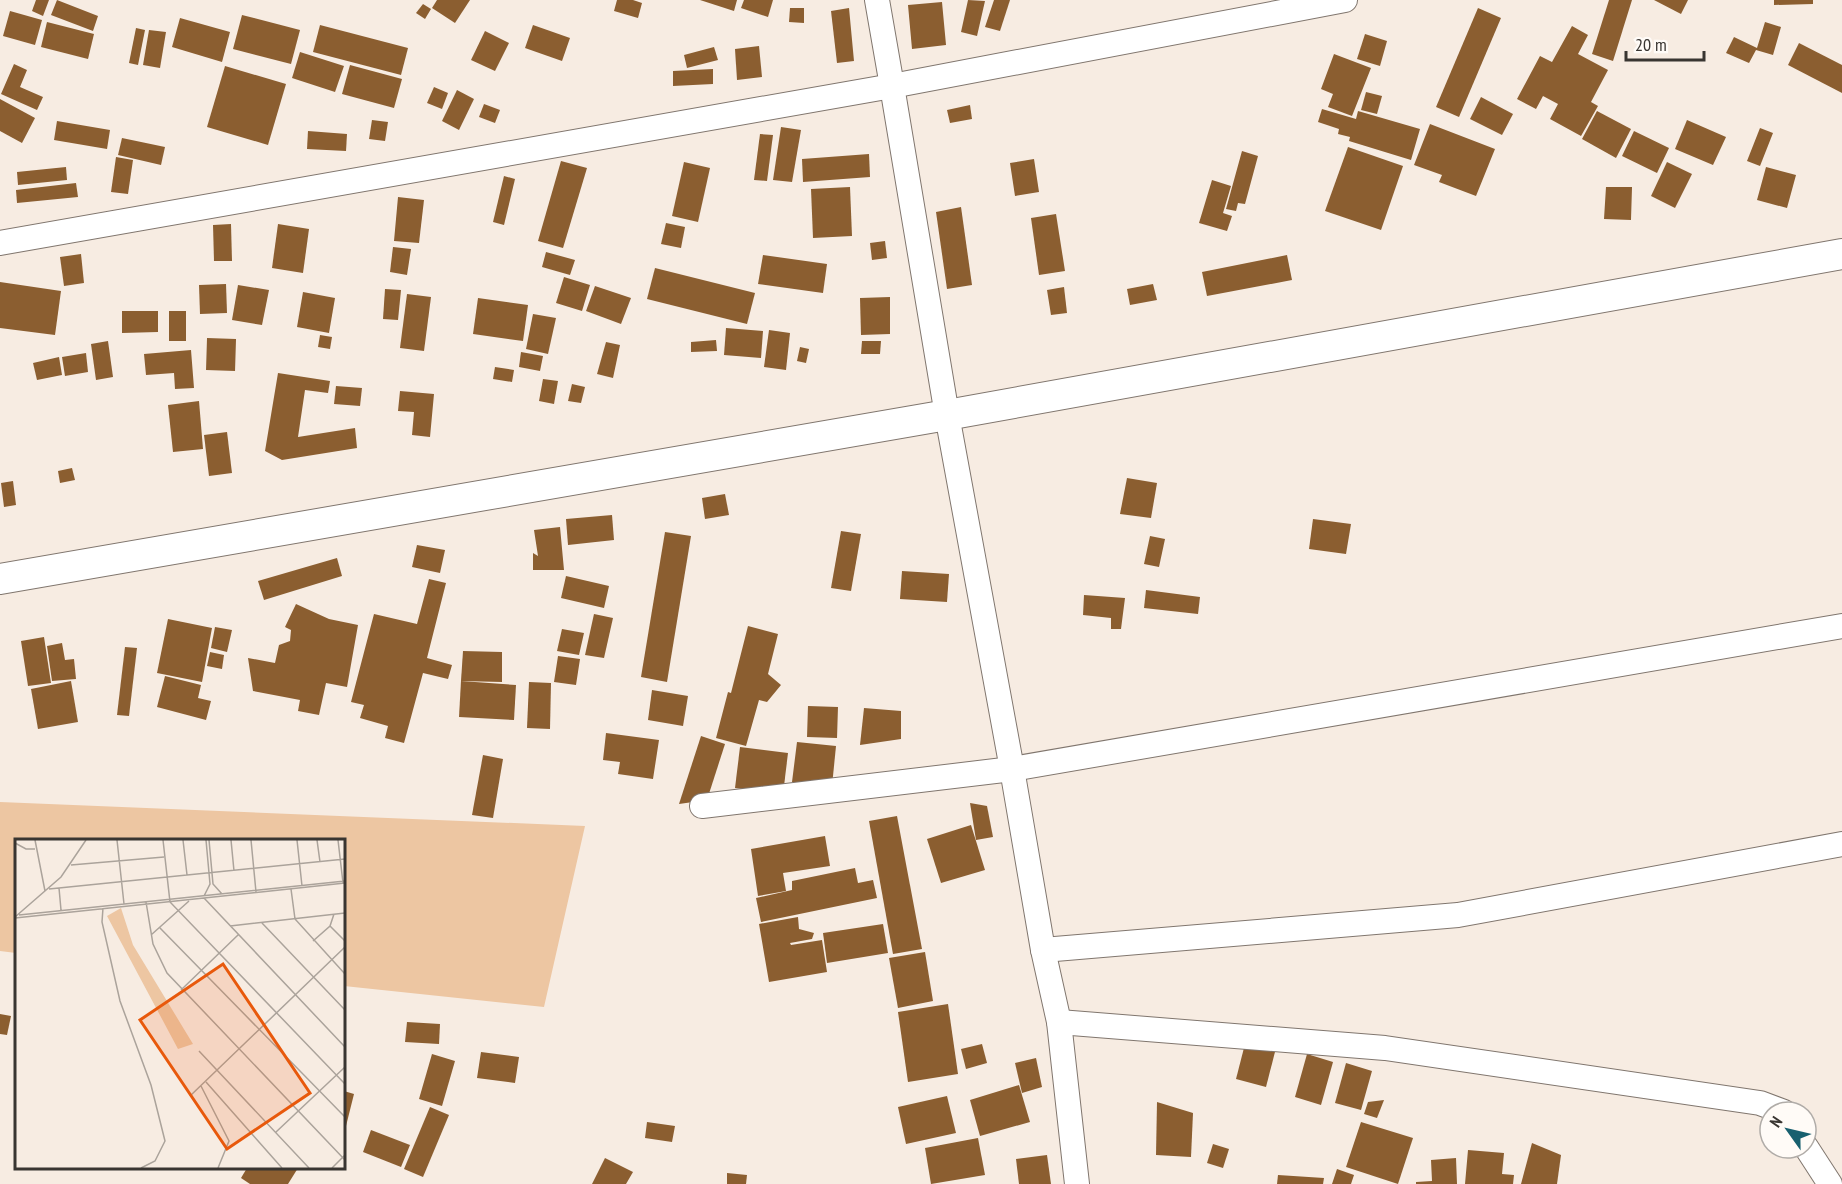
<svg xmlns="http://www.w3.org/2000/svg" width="1842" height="1184" viewBox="0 0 1842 1184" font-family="'PT Sans Narrow',sans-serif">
	<rect width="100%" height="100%" fill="#f7ece2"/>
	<polygon fill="#edc6a2" points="0,802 585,826 544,1007 344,986 344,840 16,840 16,953 0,951"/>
	<g fill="#8b5e30">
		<polygon points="36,0 49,0 43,16 32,11"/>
		<polygon points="57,0 98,16 93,31 51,15"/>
		<polygon points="437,0 470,0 455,23 432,8"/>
		<polygon points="617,0 633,0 642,3 638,18 614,11"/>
		<polygon points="700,0 737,0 734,11"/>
		<polygon points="744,0 773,0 768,17 741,8"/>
		<polygon points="968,0 985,1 977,36 961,32"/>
		<polygon points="994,0 1010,0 1000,31 985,27"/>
		<polygon points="1609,0 1632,0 1613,61 1592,54"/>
		<polygon points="1654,0 1688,0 1681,14"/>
		<polygon points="1774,0 1813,0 1813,4 1774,5"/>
		<polygon points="942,2 946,45 912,49 908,5"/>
		<polygon points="423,4 431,9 425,19 416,13"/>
		<polygon points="790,8 804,8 804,23 789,22"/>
		<polygon points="849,8 854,61 837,63 831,11"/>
		<polygon points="1478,8 1501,18 1459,117 1436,107"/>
		<polygon points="10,11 42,20 35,45 3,36"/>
		<polygon points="242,15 300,30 291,64 233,49"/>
		<polygon points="180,18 230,32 222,62 172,47"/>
		<polygon points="47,22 94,34 88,59 41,47"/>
		<polygon points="1765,22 1781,27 1773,55 1756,50 1749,63 1726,53 1734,37 1757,48"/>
		<polygon points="320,25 408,48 401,75 313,52"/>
		<polygon points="533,25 570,38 562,61 525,48"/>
		<polygon points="1572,26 1588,35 1578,54 1608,70 1591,102 1598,106 1581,136 1550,119 1558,104 1543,96 1536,109 1517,99 1540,56 1552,62"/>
		<polygon points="136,28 145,30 138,65 129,63"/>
		<polygon points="149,30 166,32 160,68 143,65"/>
		<polygon points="485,31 509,43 495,71 471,60"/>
		<polygon points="1365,34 1387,41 1380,66 1357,59"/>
		<polygon points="1799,43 1842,65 1842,93 1788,65"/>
		<polygon points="759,46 762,77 737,80 735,49"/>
		<polygon points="714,47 718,60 687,68 684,55"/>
		<polygon points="300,52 344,66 335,92 292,78"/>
		<polygon points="1334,54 1371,68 1352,116 1328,107 1333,94 1321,89"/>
		<polygon points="14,64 27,70 20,87 43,97 37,110 1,94"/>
		<polygon points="350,65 402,79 394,108 342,94"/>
		<polygon points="225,66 286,84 268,145 207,127"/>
		<polygon points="713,69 713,84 673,86 673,71"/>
		<polygon points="434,87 448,93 442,109 427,103"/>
		<polygon points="457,90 474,99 459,130 442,121"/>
		<polygon points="1366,92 1382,96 1377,114 1361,110"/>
		<polygon points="1481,97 1513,114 1502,135 1470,119"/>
		<polygon points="0,99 35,118 22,143 0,131"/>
		<polygon points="484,104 500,110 495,123 479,117"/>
		<polygon points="970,105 972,119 950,123 947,110"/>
		<polygon points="1322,109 1356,119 1358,111 1420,129 1411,160 1349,141 1350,137 1338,134 1339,129 1318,122"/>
		<polygon points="1597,111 1631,129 1616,158 1582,139"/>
		<polygon points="372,120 388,122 385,141 369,139"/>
		<polygon points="1687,120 1726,137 1713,165 1675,149"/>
		<polygon points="57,121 110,130 107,149 54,140"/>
		<polygon points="1430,124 1495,149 1476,196 1439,182 1442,175 1414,165"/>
		<polygon points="781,127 801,130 792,182 773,180"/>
		<polygon points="1760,128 1773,133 1760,166 1747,161"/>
		<polygon points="308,131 347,134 346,151 307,149"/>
		<polygon points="1634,131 1669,148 1657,173 1622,156"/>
		<polygon points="760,134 773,135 767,181 754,180"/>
		<polygon points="122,138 165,147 161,165 118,155"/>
		<polygon points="1348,147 1403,166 1381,230 1325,211"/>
		<polygon points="1242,151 1258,156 1245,204 1238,203 1236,211 1226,209"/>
		<polygon points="869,154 870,177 803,182 802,159"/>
		<polygon points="116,157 133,160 128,194 111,192"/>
		<polygon points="1034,159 1039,192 1015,196 1010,163"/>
		<polygon points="561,161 587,168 563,248 538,241"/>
		<polygon points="684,162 710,168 698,222 672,216"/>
		<polygon points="1667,162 1692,174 1675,208 1651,196"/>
		<polygon points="66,167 67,180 18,185 17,172"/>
		<polygon points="1766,167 1796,175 1787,208 1757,200"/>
		<polygon points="504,176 515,179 504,225 493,222"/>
		<polygon points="1212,180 1231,186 1223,213 1232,216 1227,231 1199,223"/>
		<polygon points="76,183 78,197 17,203 16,190"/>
		<polygon points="850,187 852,236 813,238 811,189"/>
		<polygon points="1606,187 1632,187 1631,220 1604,219"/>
		<polygon points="398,197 424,200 419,243 394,241"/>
		<polygon points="961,207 972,285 947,289 936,212"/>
		<polygon points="1056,214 1065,271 1039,275 1031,218"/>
		<polygon points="666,223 685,227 681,248 661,244"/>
		<polygon points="231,224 232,261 214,261 213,225"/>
		<polygon points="278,224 309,229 303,273 272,268"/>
		<polygon points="885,241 887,258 872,260 870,243"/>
		<polygon points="393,247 411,249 407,275 390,272"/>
		<polygon points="546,252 575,260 570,275 542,267"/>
		<polygon points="81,254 84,283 64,286 60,257"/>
		<polygon points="763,255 827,264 823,293 758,284"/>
		<polygon points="1287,255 1292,280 1207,296 1202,272"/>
		<polygon points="655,268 755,293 747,324 647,299"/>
		<polygon points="564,277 590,285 582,311 556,303"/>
		<polygon points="0,282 61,291 55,335 0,328"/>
		<polygon points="226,284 227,313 200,314 199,285"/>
		<polygon points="1153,284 1157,300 1130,305 1127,289"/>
		<polygon points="238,285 269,290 262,325 232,320"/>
		<polygon points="595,286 631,298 621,324 586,311"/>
		<polygon points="1064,287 1067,313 1051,315 1047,290"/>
		<polygon points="385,289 401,290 398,320 383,319"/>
		<polygon points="303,292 335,298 329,333 297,327"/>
		<polygon points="407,294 431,297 424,351 400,348"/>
		<polygon points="890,297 890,334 861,335 860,298"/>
		<polygon points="478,298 528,305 523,341 473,334"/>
		<polygon points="122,311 158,311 158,332 122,333"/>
		<rect x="169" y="311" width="17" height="30"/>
		<polygon points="533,314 556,318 548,354 526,349"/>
		<polygon points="726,328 763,331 761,358 724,355"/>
		<polygon points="769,330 790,333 786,370 764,367"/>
		<polygon points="320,335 332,337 330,349 318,347"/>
		<polygon points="207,338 236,339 235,371 206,370"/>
		<polygon points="716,340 717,351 691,352 691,342"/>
		<polygon points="108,341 113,377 96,380 91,344"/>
		<polygon points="862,341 881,341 880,354 861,354"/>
		<polygon points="606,342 620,345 613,378 597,374"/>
		<polygon points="800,347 809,349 806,363 797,361"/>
		<polygon points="191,350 194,388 175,389 174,373 146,375 144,354"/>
		<polygon points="521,352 543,356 540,371 519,367"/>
		<polygon points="86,353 88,372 65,376 62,357"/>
		<polygon points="59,357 62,375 37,380 33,363"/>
		<polygon points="495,367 514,370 512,382 493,379"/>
		<polygon points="278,373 330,381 328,393 305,390 298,437 355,428 357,448 282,460 265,451"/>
		<polygon points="543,379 558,381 554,404 539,401"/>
		<polygon points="572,384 585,387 581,403 568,401"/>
		<polygon points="336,386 362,388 360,406 334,404"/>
		<polygon points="400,391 434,394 430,437 412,435 414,412 398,411"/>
		<polygon points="199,401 203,449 173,452 168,405"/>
		<polygon points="227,432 232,473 209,476 204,435"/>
		<polygon points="72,468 75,480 60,483 58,471"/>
		<polygon points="1127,478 1157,483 1151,518 1120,514"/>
		<polygon points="13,481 16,505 4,507 1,483"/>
		<polygon points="725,494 729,515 705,519 702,498"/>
		<polygon points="612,515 614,540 568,545 566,519"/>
		<polygon points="1313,519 1351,524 1346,554 1309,549"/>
		<polygon points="560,527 564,570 533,570 533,553 538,556 534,530"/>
		<polygon points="841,531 861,534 851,591 831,588"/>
		<polygon points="665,532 691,536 667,682 641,677"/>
		<polygon points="1150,536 1165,539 1159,567 1144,564"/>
		<polygon points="417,545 445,550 440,573 412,567"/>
		<polygon points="337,558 342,576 264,600 258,581"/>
		<polygon points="902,571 949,574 947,602 900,599"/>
		<polygon points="566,576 609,586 604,608 561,598"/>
		<polygon points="429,579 446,583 427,658 452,665 448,679 423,673 404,743 385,738 388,726 360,718 364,705 351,702 374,614 417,624"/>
		<polygon points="1146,590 1200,597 1198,614 1144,608"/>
		<polygon points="1084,595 1125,598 1121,629 1111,629 1111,618 1083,615"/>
		<polygon points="296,604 329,619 358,625 347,687 326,683 319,715 298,711 300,700 253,691 248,658 275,663 279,645 290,641 291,630 285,627"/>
		<polygon points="594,614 613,618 604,658 585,655"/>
		<polygon points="168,619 212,628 202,682 157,673"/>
		<polygon points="748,626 778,634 768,674 781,685 767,702 759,700 746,746 716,738 728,692 731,693"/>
		<polygon points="215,627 232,630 227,652 211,648"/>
		<polygon points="562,629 584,633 579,655 557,651"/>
		<polygon points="44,637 51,683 28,686 21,641"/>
		<polygon points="62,643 65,660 74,659 76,679 52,681 47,646"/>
		<polygon points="125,647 137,648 129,716 117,715"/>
		<polygon points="463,651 502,652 502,682 461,681"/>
		<polygon points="210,652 224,655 222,669 207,666"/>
		<polygon points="558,656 580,659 576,685 554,682"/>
		<polygon points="165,676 201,685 198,698 211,701 206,720 157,707"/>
		<polygon points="71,681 78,722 38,729 31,689"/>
		<polygon points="461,681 516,685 514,720 459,717"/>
		<polygon points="529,682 551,683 550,729 527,728"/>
		<polygon points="652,690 688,696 683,726 648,720"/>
		<polygon points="808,706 838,707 837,738 807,737"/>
		<polygon points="864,708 901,711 901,739 860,745"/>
		<polygon points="606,733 659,740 653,779 618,774 620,762 603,760"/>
		<polygon points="701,736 725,744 707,800 679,804"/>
		<polygon points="797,742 836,746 832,786 792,782"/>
		<polygon points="740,747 788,753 784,786 775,793 735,788"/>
		<polygon points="483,755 503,759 493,818 472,815"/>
		<polygon points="970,803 987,806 993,837 976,840"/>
		<polygon points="897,816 922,949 893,954 869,821"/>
		<polygon points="971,825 985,870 941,883 927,839"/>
		<polygon points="825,836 830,866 783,873 786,891 758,896 751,849"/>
		<polygon points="855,868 858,883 873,880 877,898 761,922 756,898 792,890 792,881"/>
		<polygon points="798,917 799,929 814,933 812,939 790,943 791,945 822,940 827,972 769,982 759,924"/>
		<polygon points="883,924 888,953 827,963 823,933"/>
		<polygon points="925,952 933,1001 898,1008 889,958"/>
		<polygon points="948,1004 958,1074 908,1082 898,1012"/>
		<polygon points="0,1014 11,1016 7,1035 0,1034"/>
		<polygon points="407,1022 440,1024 439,1044 405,1042"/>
		<polygon points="1246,1040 1276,1048 1266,1087 1236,1079"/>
		<polygon points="982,1044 987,1063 966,1069 961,1049"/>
		<polygon points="481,1052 519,1057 515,1083 477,1078"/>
		<polygon points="432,1054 455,1061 442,1106 419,1099"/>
		<polygon points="1307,1054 1333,1062 1321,1105 1295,1097"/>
		<polygon points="1036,1058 1042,1087 1022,1093 1015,1063"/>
		<polygon points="1346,1063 1372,1071 1361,1110 1335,1103"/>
		<polygon points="1019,1085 1030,1122 980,1136 970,1100"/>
		<polygon points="344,1091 354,1094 344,1134"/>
		<polygon points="947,1096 956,1133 906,1144 898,1107"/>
		<polygon points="1384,1100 1377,1118 1364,1114 1368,1102"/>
		<polygon points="1157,1102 1193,1113 1191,1157 1156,1155"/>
		<polygon points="430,1107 449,1115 423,1177 404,1169"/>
		<polygon points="647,1122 675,1126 672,1142 645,1138"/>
		<polygon points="1361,1122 1413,1138 1398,1184 1346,1167"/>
		<polygon points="371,1130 410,1145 401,1167 363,1152"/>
		<polygon points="978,1138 985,1175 931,1184 925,1148"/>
		<polygon points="1532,1143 1561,1155 1557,1184 1521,1184"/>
		<polygon points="1213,1144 1229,1149 1223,1168 1207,1163"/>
		<polygon points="1468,1150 1504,1153 1502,1174 1514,1175 1513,1184 1465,1184"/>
		<polygon points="1047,1155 1051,1184 1019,1184 1016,1159"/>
		<polygon points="605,1158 633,1172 626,1184 592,1184"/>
		<polygon points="1456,1158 1457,1184 1416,1184 1416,1182 1432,1181 1431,1160"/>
		<polygon points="247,1168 298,1168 288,1184 250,1184 241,1178"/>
		<polygon points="1337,1169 1354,1175 1351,1184 1332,1184"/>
		<polygon points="727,1173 747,1175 746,1184 727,1184"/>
		<polygon points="1278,1175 1324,1178 1323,1184 1277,1184"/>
	</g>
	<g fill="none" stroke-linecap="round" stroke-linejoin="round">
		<defs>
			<g id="minor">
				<polyline points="877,0 892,86 947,415 1012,769 1043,950 1059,1022 1077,1184"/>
				<polyline points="0,243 892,86 1345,0"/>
				<polyline points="702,806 1012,769 1842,626"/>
				<polyline points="1043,950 1458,915 1842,844"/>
				<polyline points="1059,1022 1385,1048 1760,1103 1784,1112"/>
				<polyline points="1806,1147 1830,1184"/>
			</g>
			<polyline id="tertiary" points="0,579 947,415 1842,254"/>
		</defs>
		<use href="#minor" stroke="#80766e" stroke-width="26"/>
		<use href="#tertiary" stroke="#80766e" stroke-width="32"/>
		<use href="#minor" stroke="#fff" stroke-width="24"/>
		<use href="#tertiary" stroke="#fff" stroke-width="30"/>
	</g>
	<g transform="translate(15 839)">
		<rect width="330" height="330" fill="#f7ece2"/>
		<path d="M106 69 118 106 178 205 163 210 92 77Z" fill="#edc6a2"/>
		<path fill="none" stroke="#aba39b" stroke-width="1.5" d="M20 1 30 52M102 1 109 65M148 1 155 63 330 245M168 1 172 36M194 1 198 45 207 55M216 1 219 32M236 1 241 53M282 1 287 47M302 1 305 23M323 1 328 44M0 4 11 10H20M56 26 149 18M44 49 46 71M34 50 330 20M276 50 280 80 330 135M189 57 195 45 191 1M189 59 330 208M131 63 138 105 152 134 330 321M88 69 87 83 105 162 136 246 150 302 140 322 126 329M4 76 330 42M0 78 46 38 71 1M0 79 330 44M247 84 330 171M215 87 330 74M315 87 330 102M145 89 330 278M136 96 174 62M298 102 315 87 319 75M166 151 223 96M184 212 294 329M191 243 267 329M186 247 214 302 203 329M175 257 330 108M261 293 330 228M317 329 330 316"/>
		<path fill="#e8590c" fill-opacity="0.15" stroke="#e8590c" stroke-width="3" d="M208 125 295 254 212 310 125 181Z"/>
		<rect width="330" height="330" fill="none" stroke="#393531" stroke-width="3"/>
	</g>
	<g transform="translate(1788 1130) rotate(304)"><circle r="28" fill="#fffbf7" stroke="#b0aca8" stroke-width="1.5"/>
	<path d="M0-4.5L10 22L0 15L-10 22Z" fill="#18606f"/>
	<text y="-9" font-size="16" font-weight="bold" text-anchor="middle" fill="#393531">N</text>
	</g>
	<path d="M1626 51v9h78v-9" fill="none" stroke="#393531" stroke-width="3"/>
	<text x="1635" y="51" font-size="18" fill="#393531" stroke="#fffbf7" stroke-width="4.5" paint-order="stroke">20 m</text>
</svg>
